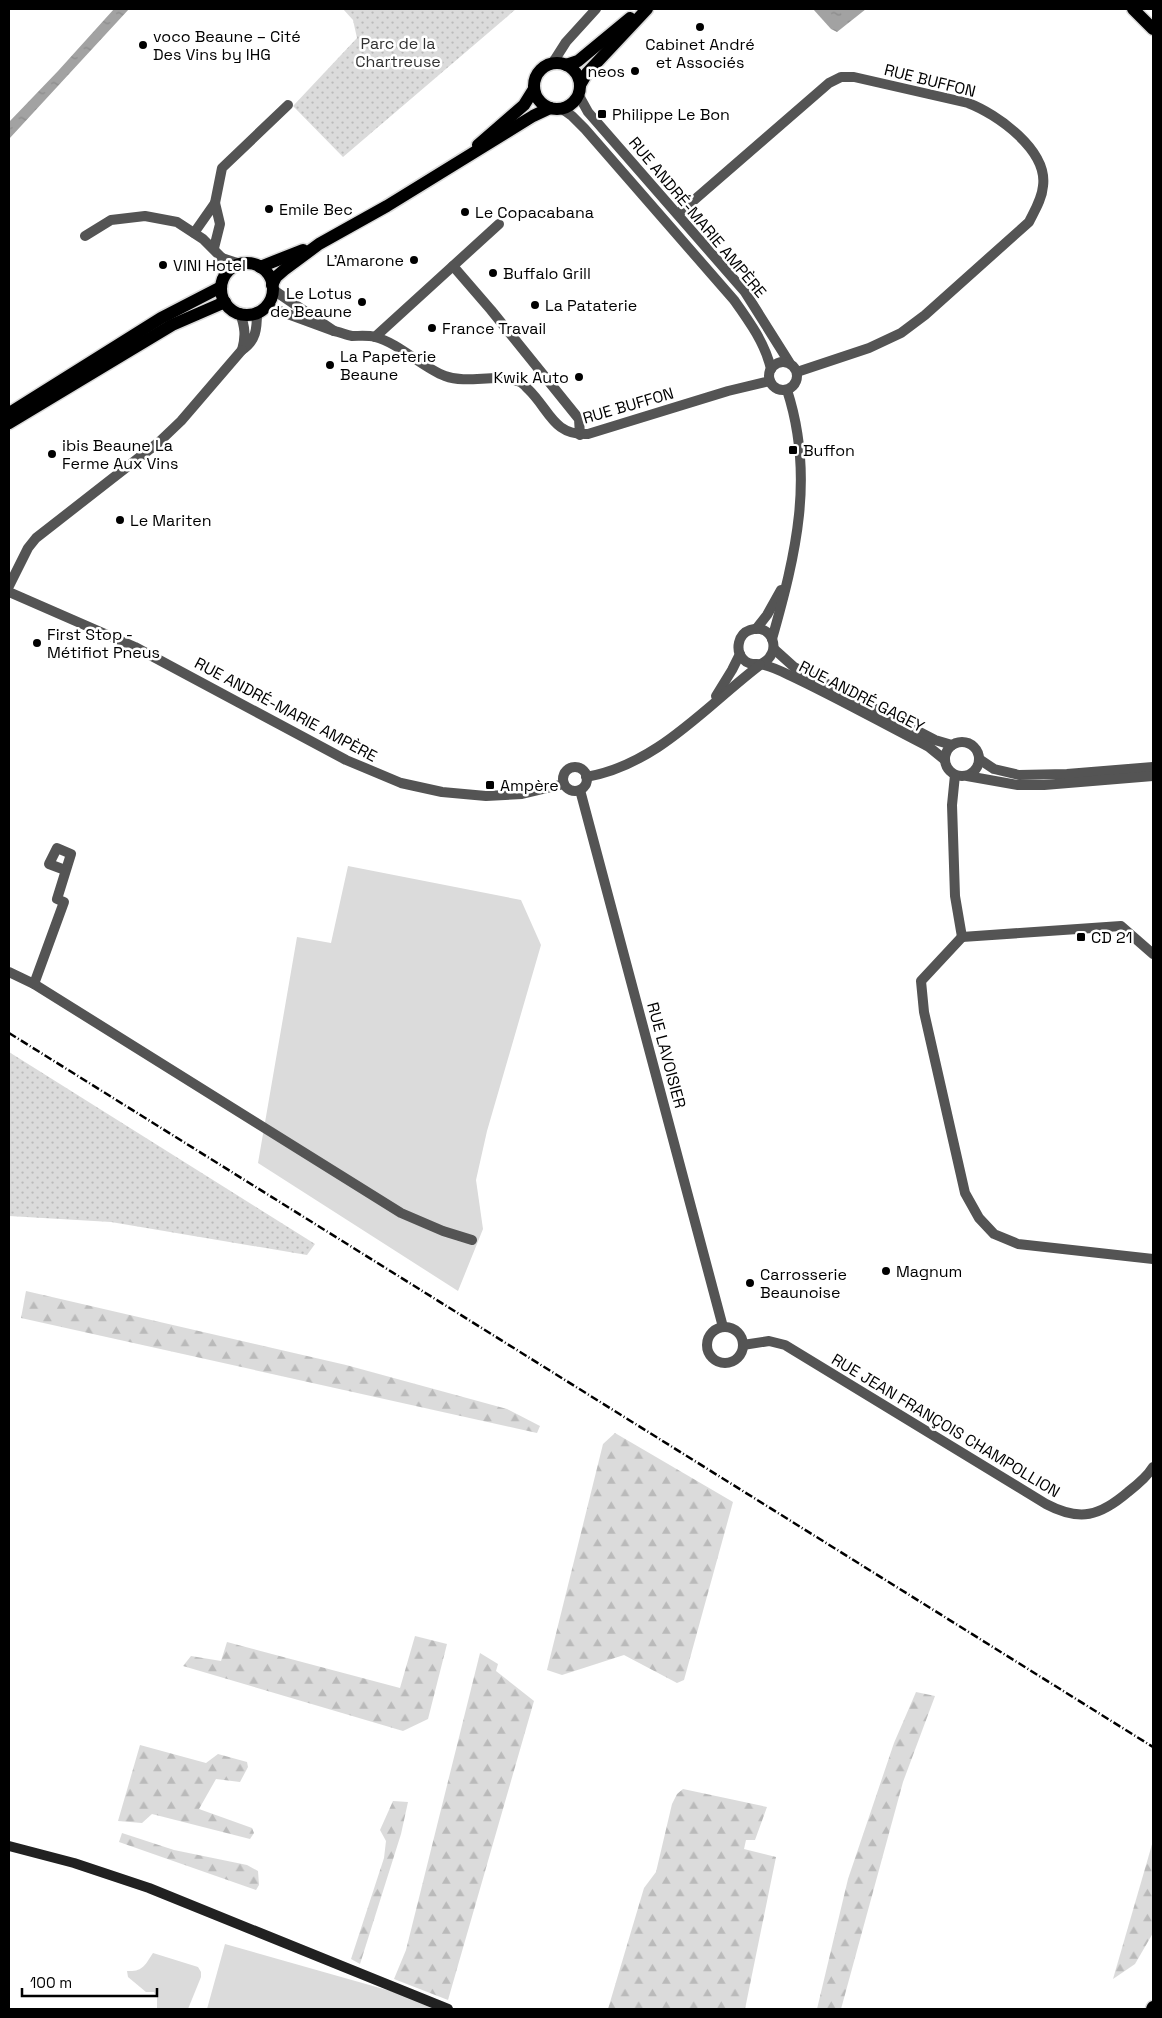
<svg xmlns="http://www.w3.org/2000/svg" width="1162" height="2018" viewBox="0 0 1162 2018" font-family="'Space Grotesk',sans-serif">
	<defs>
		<pattern id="forest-firs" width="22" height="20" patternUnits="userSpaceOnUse" patternTransform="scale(1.25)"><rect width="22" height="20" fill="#dbdbdb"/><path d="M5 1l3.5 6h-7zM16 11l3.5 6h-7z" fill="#bababa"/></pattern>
		<pattern id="park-dots" width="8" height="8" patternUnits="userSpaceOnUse" patternTransform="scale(1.25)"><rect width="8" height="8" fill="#dbdbdb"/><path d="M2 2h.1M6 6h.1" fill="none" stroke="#bababa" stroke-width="1.8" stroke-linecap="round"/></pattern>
		<pattern id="water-ripples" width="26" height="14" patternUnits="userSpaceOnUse" patternTransform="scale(1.25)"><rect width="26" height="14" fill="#a2a2a2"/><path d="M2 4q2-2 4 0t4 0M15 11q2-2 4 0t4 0" fill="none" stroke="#8a8a8a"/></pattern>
	</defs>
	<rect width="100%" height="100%" fill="#fff"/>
	<g fill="#dbdbdb">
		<polygon points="348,866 521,900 541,945 487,1131 476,1180 483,1229 458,1291 258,1163 297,937 331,943"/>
		<polygon points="225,1944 454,2009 207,2009"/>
		<path d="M153 1953 198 1967 201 1972V1977L188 2009H157V1998L154 1992H146L128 1977 127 1971C143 1972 145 1965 153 1953Z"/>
	</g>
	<g fill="url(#forest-firs)">
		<polygon points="26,1291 346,1365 507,1409 540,1426 537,1433 21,1318"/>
		<polygon points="615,1433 733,1502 684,1680 677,1683 624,1655 562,1675 547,1670 603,1444"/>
		<polygon points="415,1636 447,1644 428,1719 403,1731 183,1666 191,1656 221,1661 227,1642 400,1688"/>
		<polygon points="480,1653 498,1664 496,1671 534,1701 448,2000 394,1979 406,1950"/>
		<polygon points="916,1692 935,1696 903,1782 841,2009 817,2009 848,1879 894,1743"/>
		<polygon points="140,1745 206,1763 218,1754 247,1762 248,1767 240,1782 216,1779 199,1809 252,1828 254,1833 250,1839 152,1814 142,1823 118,1821"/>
		<polygon points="683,1789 767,1807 755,1840 746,1840 744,1849 776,1857 745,2009 608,2009 644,1888 656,1872 672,1804 677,1794"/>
		<polygon points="393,1801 408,1802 401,1834 360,1964 351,1959 384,1858 386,1841 380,1830"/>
		<polygon points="122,1833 174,1850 247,1865 258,1871 259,1885 256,1890 119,1842"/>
		<polygon points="1153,1841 1153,1933 1135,1964 1113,1979"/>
	</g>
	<g fill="url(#park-dots)">
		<polygon points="343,9 516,9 343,157 293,106 357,38 353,20"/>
		<polygon points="9,1052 315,1244 307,1255 111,1222 9,1216"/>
	</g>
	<g fill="url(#water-ripples)">
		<polygon points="114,9 129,9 9,139 9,122 58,71"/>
		<polygon points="813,9 866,9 837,32 831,29"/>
	</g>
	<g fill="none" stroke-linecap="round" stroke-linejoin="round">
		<defs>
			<g id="primary">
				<polyline points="1133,9 1153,29"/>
				<circle cx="557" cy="86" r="23"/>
				<polyline points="566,65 578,61 630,18"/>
				<polyline points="580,85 587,73 647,9"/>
				<polyline points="478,145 524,105 534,89"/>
				<circle cx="247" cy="289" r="26"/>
				<polyline points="260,267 303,250"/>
				<polyline points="272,285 276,277 284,270 319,244 387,206 533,116 550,108"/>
				<polyline points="11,412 161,318 221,287"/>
				<polyline points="9,423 172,325 225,302"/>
				<polyline points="1152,2009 1153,2007"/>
			</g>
		</defs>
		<use href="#primary" stroke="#dbdbdb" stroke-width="15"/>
		<g stroke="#545454" stroke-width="10">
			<polyline points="552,64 566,42 596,9"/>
			<polyline points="578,94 588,112 745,292 789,362"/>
			<path d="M561 108 572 116 585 129 734 300C749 321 765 343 771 369"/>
			<polyline points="215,203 222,168 288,105"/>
			<path d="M678 214 829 83 841 77H854L968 103C997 114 1048 150 1043 186 1042 199 1035 210 1029 222L925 315 901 333 869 348 797 372"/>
			<polyline points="194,233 215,203 220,224 214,248"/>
			<polyline points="85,236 111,220 145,216 177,222 203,239 222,258"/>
			<polyline points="453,266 491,310 579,419 580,435"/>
			<polyline points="224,276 222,258 240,264"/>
			<polyline points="266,306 334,331 272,289"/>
			<path d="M240 313C245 327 246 336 242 350 256 341 257 329 257 312"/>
			<path d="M334 331C340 332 346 335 352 336 360 336 368 335 375 337 399 343 423 368 445 376 469 385 497 372 520 382 523 383 526 387 528 389 550 410 553 436 588 434L728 391 770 381"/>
			<polyline points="375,337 499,224"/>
			<circle cx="783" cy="376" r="14"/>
			<polyline points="9,586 28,548 36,538 159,442 181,421 242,350"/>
			<polyline points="9,592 135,647 346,760 401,783 442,792 486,796 522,794 564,784"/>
			<polyline points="756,629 767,615 781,590"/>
			<path d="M772 639C796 554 815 476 787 390"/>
			<polyline points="774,649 794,667 935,740 952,745"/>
			<path d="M761 664C784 653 772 622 750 630 738 634 735 650 743 659 749 666 756 663 764 665 772 667 781 671 789 675 836 697 882 723 929 747L945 760"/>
			<polyline points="716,696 732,670 740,654"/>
			<circle cx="962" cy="759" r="17"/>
			<polyline points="979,759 994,769 1019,775 1067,774 1153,767"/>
			<circle cx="575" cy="779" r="12"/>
			<polyline points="955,775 952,805 955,896 962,937"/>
			<polyline points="967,776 1018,785 1044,785 1153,776"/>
			<path d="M586 777C657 765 706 706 760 665"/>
			<polyline points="580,790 723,1327"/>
			<polyline points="962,937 921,981 924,1012 965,1193 979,1218 994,1234 1018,1244 1153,1259"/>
			<polyline points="962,937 1121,926 1153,954"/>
			<polyline points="9,972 34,984 401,1213 443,1231 472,1240"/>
			<polyline points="34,984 64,902 57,899 71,854 57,848 49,864 65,870"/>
			<circle cx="725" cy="1345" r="18"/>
			<path d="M743 1345 769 1341 785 1345 1046 1504C1080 1522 1100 1516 1128 1492 1137 1485 1147 1477 1153 1467"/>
		</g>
		<polyline stroke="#212121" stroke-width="10" points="9,1846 74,1863 149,1888 448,2009"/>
		<use href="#primary" stroke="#000" stroke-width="12"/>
		<polyline stroke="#000" stroke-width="2.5" stroke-dasharray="8 2.5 1 2.5" stroke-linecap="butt" points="9,1033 1153,1747"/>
	</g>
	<g fill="#000" stroke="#fff" stroke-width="2">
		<circle cx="700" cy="27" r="5"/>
		<circle cx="143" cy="45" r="5"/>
		<circle cx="635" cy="71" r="5"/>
		<rect x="597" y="109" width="10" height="10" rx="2.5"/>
		<circle cx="269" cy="209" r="5"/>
		<circle cx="465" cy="212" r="5"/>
		<circle cx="414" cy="260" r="5"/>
		<circle cx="163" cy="265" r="5"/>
		<circle cx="493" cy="273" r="5"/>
		<circle cx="362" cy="302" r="5"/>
		<circle cx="535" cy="305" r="5"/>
		<circle cx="432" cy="328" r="5"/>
		<circle cx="330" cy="365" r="5"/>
		<circle cx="579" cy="377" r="5"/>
		<rect x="788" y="445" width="10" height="10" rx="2.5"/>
		<circle cx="52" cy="454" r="5"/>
		<circle cx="120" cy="520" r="5"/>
		<circle cx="37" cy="643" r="5"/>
		<rect x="485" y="780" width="10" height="10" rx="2.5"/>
		<rect x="1076" y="932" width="10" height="10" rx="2.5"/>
		<circle cx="886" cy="1271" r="5"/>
		<circle cx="750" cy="1283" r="5"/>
	</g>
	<g text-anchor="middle" stroke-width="5" stroke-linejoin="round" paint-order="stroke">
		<g font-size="16" fill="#000" stroke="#fff" text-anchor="start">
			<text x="153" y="42">voco Beaune – Cité<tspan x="153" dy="18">Des Vins by IHG</tspan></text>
			<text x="700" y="50" text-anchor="middle">Cabinet André<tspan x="700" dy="18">et Associés</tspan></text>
			<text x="625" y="77" text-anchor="end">neos</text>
			<text x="612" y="120">Philippe Le Bon</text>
			<text x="279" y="215">Emile Bec</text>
			<text x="475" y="218">Le Copacabana</text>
			<text x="404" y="266" text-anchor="end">L'Amarone</text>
			<text x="173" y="271">VINI Hotel</text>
			<text x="503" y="279">Buffalo Grill</text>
			<text x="352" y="299" text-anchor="end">Le Lotus<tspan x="352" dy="18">de Beaune</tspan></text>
			<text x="545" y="311">La Pataterie</text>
			<text x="442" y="334">France Travail</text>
			<text x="340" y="362">La Papeterie<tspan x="340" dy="18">Beaune</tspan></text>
			<text x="569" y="383" text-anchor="end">Kwik Auto</text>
			<text x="62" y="451">ibis Beaune La<tspan x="62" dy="18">Ferme Aux Vins</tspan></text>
			<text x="803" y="456">Buffon</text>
			<text x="130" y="526">Le Mariten</text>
			<text x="47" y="640">First Stop -<tspan x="47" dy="18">Métifiot Pneus</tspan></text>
			<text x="500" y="791">Ampère</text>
			<text x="1091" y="943">CD 21</text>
			<text x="896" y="1277">Magnum</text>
			<text x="760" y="1280">Carrosserie<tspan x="760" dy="18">Beaunoise</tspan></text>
		</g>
		<g font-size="16" fill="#323232" stroke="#fff">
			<text x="398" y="49">Parc de la<tspan x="398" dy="18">Chartreuse</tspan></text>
		</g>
		<g font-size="16" fill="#000" stroke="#fff">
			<text transform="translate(930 80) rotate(14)" y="6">RUE BUFFON</text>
			<text transform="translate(698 217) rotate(50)" y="6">RUE ANDRÉ-MARIE AMPÈRE</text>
			<text transform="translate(628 405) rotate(-16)" y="6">RUE BUFFON</text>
			<text transform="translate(862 696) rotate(27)" y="6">RUE ANDRÉ GAGEY</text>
			<text transform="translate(286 709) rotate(28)" y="6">RUE ANDRÉ-MARIE AMPÈRE</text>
			<text transform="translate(667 1055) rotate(75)" y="6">RUE LAVOISIER</text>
			<text transform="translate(946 1425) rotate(31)" y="6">RUE JEAN FRANÇOIS CHAMPOLLION</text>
		</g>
	</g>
	<rect width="1162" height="2018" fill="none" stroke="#000000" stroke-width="20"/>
	<path d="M22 1988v8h135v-8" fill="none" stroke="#000000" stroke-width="2.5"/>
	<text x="30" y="1988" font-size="15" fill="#000000" stroke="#ffffff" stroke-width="4" paint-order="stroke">100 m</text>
</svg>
